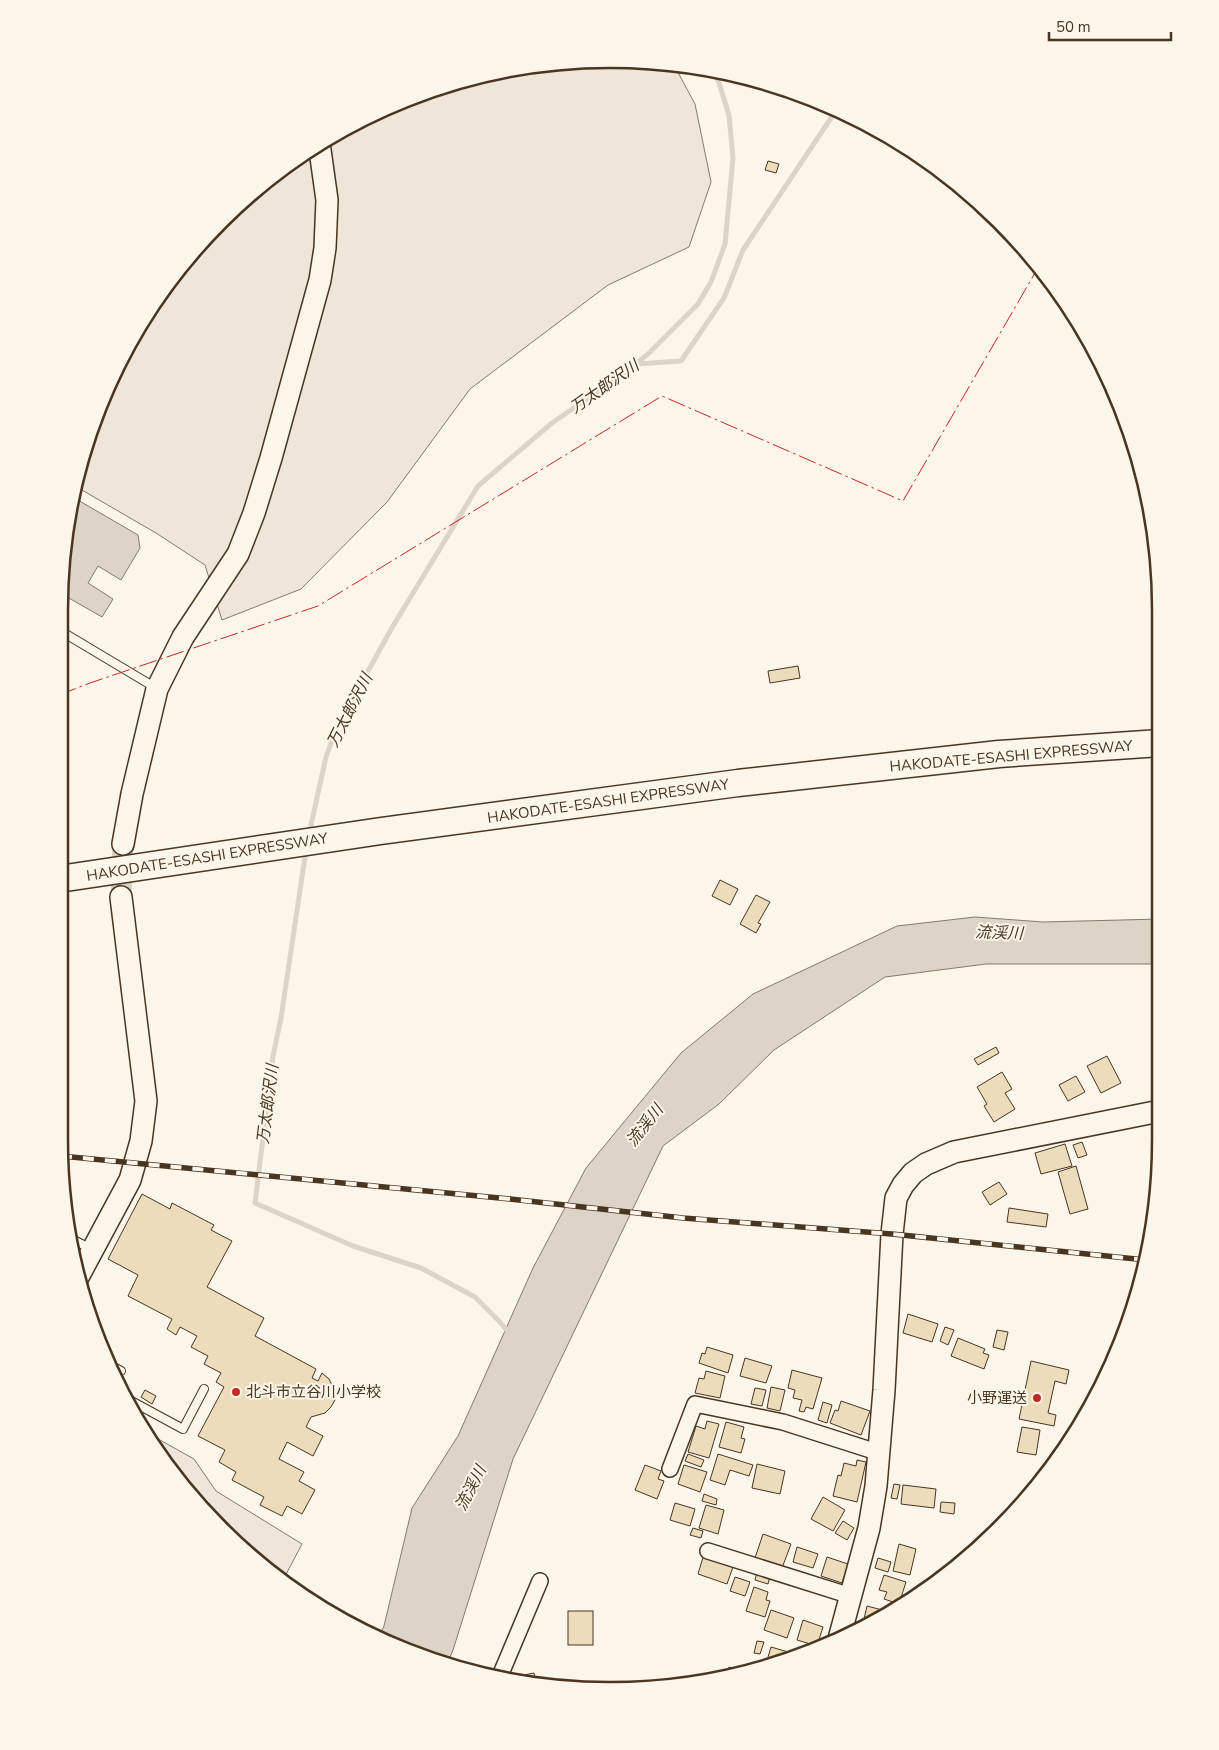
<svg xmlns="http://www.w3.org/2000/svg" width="1219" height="1750" viewBox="0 0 1219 1750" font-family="'Nunito Sans','Noto Sans JP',sans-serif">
	<rect width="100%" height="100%" fill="#fbf6e9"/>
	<g fill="#ede6d9" stroke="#887966">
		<polygon points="610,59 674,65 695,104 711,182 689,247 608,285 470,389 387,502 301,589 222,620 205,565 156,533 75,486 116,366 172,274 220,220 304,151 399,101 502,69"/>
		<polygon points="142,1430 194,1459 216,1491 302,1544 282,1582 247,1555 151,1446"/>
	</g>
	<g fill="#dcd4c6" stroke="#887966">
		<polygon points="71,496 138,535 140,548 121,580 98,566 88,583 113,599 102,617 60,593 69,502"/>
		<polygon points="975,917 1043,922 1160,919 1160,964 986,964 885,977 774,1050 719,1104 663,1146 513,1459 453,1650 448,1662 398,1649 378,1638 384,1626 412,1508 458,1436 533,1268 586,1168 681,1053 753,994 897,926"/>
	</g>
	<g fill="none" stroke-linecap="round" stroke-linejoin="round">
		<g stroke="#dcd4c6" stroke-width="5">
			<polyline points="636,364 681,361 724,298 743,250 837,109"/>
			<polyline points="309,834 326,757 336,729 393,626 478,486 552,423 619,377 648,354 698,304 711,282 725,244 733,158 729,115 718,80 712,69"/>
			<polyline points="306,850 281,1018 273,1056 255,1203 353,1246 421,1268 475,1297 499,1321 509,1333"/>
		</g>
	</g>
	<g fill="#ecdcbc" stroke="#4a3520">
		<polygon points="768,161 779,164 776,173 765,170"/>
		<polygon points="798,666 800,678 770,683 768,671"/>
		<polygon points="720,880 738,889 730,905 712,896"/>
		<polygon points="756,895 770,902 758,923 761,924 756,933 740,924"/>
		<polygon points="996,1047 999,1053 978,1065 974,1059"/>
		<polygon points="1107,1056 1121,1083 1101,1093 1087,1066"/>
		<polygon points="1002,1072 1012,1089 1005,1093 1015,1109 994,1122 984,1106 987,1104 977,1087"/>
		<polygon points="1076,1076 1085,1092 1068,1101 1059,1085"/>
		<polygon points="1082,1142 1087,1155 1078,1158 1073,1145"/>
		<polygon points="1065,1144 1072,1166 1041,1174 1035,1153"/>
		<polygon points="1076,1166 1088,1209 1070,1214 1058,1172"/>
		<polygon points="999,1182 1007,1194 990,1205 982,1192"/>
		<polygon points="142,1194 170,1209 172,1203 214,1225 211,1230 232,1241 207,1287 264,1318 255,1336 316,1369 312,1378 318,1381 322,1373 329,1379 333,1387 335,1400 331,1407 325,1413 311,1417 306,1427 323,1436 313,1456 287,1442 279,1459 304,1472 299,1481 315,1490 302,1514 287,1506 282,1516 260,1505 264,1497 232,1480 236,1472 219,1462 225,1450 198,1436 224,1387 216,1382 221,1373 204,1364 208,1356 191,1347 197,1336 180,1327 176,1335 167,1329 172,1319 128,1296 138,1275 108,1259"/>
		<polygon points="1009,1208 1048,1214 1046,1227 1007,1222"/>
		<polygon points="908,1314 938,1324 932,1342 903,1333"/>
		<polygon points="945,1327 954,1330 948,1345 940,1341"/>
		<polygon points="997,1330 1008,1332 1004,1350 993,1347"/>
		<polygon points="958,1338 985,1349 983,1353 989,1355 984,1369 951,1356"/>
		<polygon points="707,1347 733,1355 728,1373 699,1363 702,1353 705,1354"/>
		<polygon points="745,1358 772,1366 766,1383 740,1376"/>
		<polygon points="1031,1361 1069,1370 1066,1384 1055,1381 1048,1413 1056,1415 1054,1426 1019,1419"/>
		<polygon points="792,1370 822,1378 813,1409 806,1407 804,1412 799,1411 802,1400 793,1398 795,1390 788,1388"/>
		<polygon points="706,1371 725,1376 720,1398 695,1393 699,1378 704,1379"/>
		<polygon points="771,1387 785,1390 780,1411 767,1408"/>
		<polygon points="755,1388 766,1390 762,1406 751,1404"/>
		<polygon points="145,1390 156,1396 152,1404 141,1397"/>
		<polygon points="841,1401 870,1411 861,1435 830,1423 835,1410 838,1411"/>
		<polygon points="823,1402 832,1405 827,1423 818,1420"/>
		<polygon points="707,1421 719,1424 709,1458 688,1452 696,1426 705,1429"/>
		<polygon points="726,1422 744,1427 741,1438 745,1439 741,1453 719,1447"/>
		<polygon points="1022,1427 1040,1430 1036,1455 1017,1452"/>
		<polygon points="688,1454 704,1460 701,1467 685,1461"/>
		<polygon points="718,1454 753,1465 749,1476 730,1470 725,1485 710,1480"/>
		<polygon points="857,1460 866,1462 857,1502 833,1496 838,1475 841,1476 844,1463 856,1466"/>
		<polygon points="757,1464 785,1471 780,1494 752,1488"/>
		<polygon points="645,1465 661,1471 658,1479 664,1481 657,1499 635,1490"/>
		<polygon points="684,1465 707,1472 700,1492 678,1484"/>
		<polygon points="894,1484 900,1485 897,1499 891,1498"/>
		<polygon points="903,1485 936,1489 934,1508 901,1504"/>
		<polygon points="704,1494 717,1499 716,1505 702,1501"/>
		<polygon points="823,1497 845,1510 833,1531 811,1519"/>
		<polygon points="941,1502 955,1503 954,1514 940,1512"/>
		<polygon points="675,1503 695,1509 690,1526 670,1520"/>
		<polygon points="706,1505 724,1510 718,1534 699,1528"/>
		<polygon points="843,1521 854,1528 847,1540 835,1533"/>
		<polygon points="693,1528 703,1531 701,1538 690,1535"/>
		<polygon points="763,1534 791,1544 782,1568 755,1558"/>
		<polygon points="899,1544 916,1549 910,1575 893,1571"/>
		<polygon points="797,1547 818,1554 813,1568 793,1562"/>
		<polygon points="704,1554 734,1564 727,1584 698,1574"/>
		<polygon points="827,1557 848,1564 842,1583 821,1576"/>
		<polygon points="878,1558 891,1562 888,1572 875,1568"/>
		<polygon points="757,1572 770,1576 768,1584 755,1580"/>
		<polygon points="884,1575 906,1582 899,1604 884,1599 887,1592 879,1590"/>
		<polygon points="735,1577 750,1582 745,1596 730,1591"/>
		<polygon points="754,1587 768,1592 766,1600 770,1601 765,1617 746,1611"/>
		<polygon points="867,1606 890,1612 874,1621 864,1619"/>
		<polygon points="771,1610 794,1618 787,1638 764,1630"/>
		<rect x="568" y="1611" width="25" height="34"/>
		<polygon points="803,1620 823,1627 817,1646 797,1640"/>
		<polygon points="757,1641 764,1642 760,1654 754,1653"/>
		<polygon points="771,1647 795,1654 766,1664"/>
		<polygon points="729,1667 739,1670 738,1674 725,1678"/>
		<polygon points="534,1673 536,1682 540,1681 541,1687 520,1682 519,1676"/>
	</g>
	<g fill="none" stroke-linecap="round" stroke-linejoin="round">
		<polyline stroke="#d8cfc1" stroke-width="21" stroke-dasharray="21 11" stroke-linecap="butt" points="121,897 123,844"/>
		<defs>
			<g id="lane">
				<polyline points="59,630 156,688"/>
				<polyline points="72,1239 91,1249"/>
				<polyline points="108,1364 121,1371"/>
				<polyline points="122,1396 183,1429 204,1389"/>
			</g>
			<g id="street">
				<polyline points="670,1469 695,1404 783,1422 880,1453"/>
				<polyline points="708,1551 851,1596"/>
				<polyline points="500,1676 540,1581"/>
			</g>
			<g id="secondary">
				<polyline points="123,844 132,794 157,689 183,637 238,554 254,513 271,458 320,280 325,248 327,200 319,143"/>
				<polyline points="77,1279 130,1180 141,1141 146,1101 121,897"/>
				<polyline points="839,1639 869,1528 876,1486 884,1390 892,1234 896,1198 903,1185 913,1173 926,1164 954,1152 1160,1111"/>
			</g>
			<polyline id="highway" points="59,879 381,831 738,783 999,754 1160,743"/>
		</defs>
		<use href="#lane" stroke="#4a3520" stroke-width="10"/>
		<use href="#street" stroke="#4a3520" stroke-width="18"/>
		<use href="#secondary" stroke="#4a3520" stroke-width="24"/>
		<use href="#highway" stroke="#4a3520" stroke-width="29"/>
		<use href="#lane" stroke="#fbf6e9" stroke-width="8"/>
		<use href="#street" stroke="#fbf6e9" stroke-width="15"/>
		<use href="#secondary" stroke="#fbf6e9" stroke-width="21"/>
		<use href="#highway" stroke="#fbf6e9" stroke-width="26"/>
		<defs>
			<polyline id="rail" points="61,1156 510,1199 683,1218 892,1234 1146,1260"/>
		</defs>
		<use href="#rail" stroke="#4a3520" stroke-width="5.5"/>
		<use href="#rail" stroke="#fbf6e9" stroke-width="4" stroke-dasharray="11" stroke-linecap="butt"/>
		<polyline stroke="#c62828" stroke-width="1" stroke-dasharray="18 4 2.5 4" stroke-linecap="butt" points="59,695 90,683 318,606 662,396 903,501 1039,266"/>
	</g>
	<g fill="#c62828" stroke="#fbf6e9" stroke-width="2">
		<circle cx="236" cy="1392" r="5"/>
		<circle cx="1037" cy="1398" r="5"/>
	</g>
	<g text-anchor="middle" stroke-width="4" stroke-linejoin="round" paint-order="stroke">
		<g font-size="15" fill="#4a3520" stroke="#fbf6e9">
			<text transform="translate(1011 756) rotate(-5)" y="5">HAKODATE-ESASHI EXPRESSWAY</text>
			<text transform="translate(608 801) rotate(-8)" y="5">HAKODATE-ESASHI EXPRESSWAY</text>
			<text transform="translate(207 857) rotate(-9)" y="5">HAKODATE-ESASHI EXPRESSWAY</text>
		</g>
		<g font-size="15" fill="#4a3520" stroke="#fbf6e9" text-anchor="start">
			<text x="246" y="1397">北斗市立谷川小学校</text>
			<text x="1027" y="1403" text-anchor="end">小野運送</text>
		</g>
		<g font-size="16" font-style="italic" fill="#4a3520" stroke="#fbf6e9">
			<text transform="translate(604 386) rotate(-35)" y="6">万太郎沢川</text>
			<text transform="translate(349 710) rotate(-63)" y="6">万太郎沢川</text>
			<text transform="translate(999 932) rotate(2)" y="6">流渓川</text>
			<text transform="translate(267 1104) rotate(-83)" y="6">万太郎沢川</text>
			<text transform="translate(644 1125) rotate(-52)" y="6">流渓川</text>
			<text transform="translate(470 1488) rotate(-63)" y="6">流渓川</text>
		</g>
	</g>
	<path d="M0 0H1219V1750H0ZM610 68H610A542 542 0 0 1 1152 610V1140A542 542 0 0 1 610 1682H610A542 542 0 0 1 68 1140V610A542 542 0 0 1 610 68Z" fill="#fbf6e9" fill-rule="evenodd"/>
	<path fill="none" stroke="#4a3520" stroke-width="2.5" d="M610 68H610A542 542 0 0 1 1152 610V1140A542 542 0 0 1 610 1682H610A542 542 0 0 1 68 1140V610A542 542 0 0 1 610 68Z"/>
	<path d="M1049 32v8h122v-8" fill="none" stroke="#4a3520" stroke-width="2.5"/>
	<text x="1056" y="32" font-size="15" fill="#4a3520" stroke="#fbf6e9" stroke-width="4" paint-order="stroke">50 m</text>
</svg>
